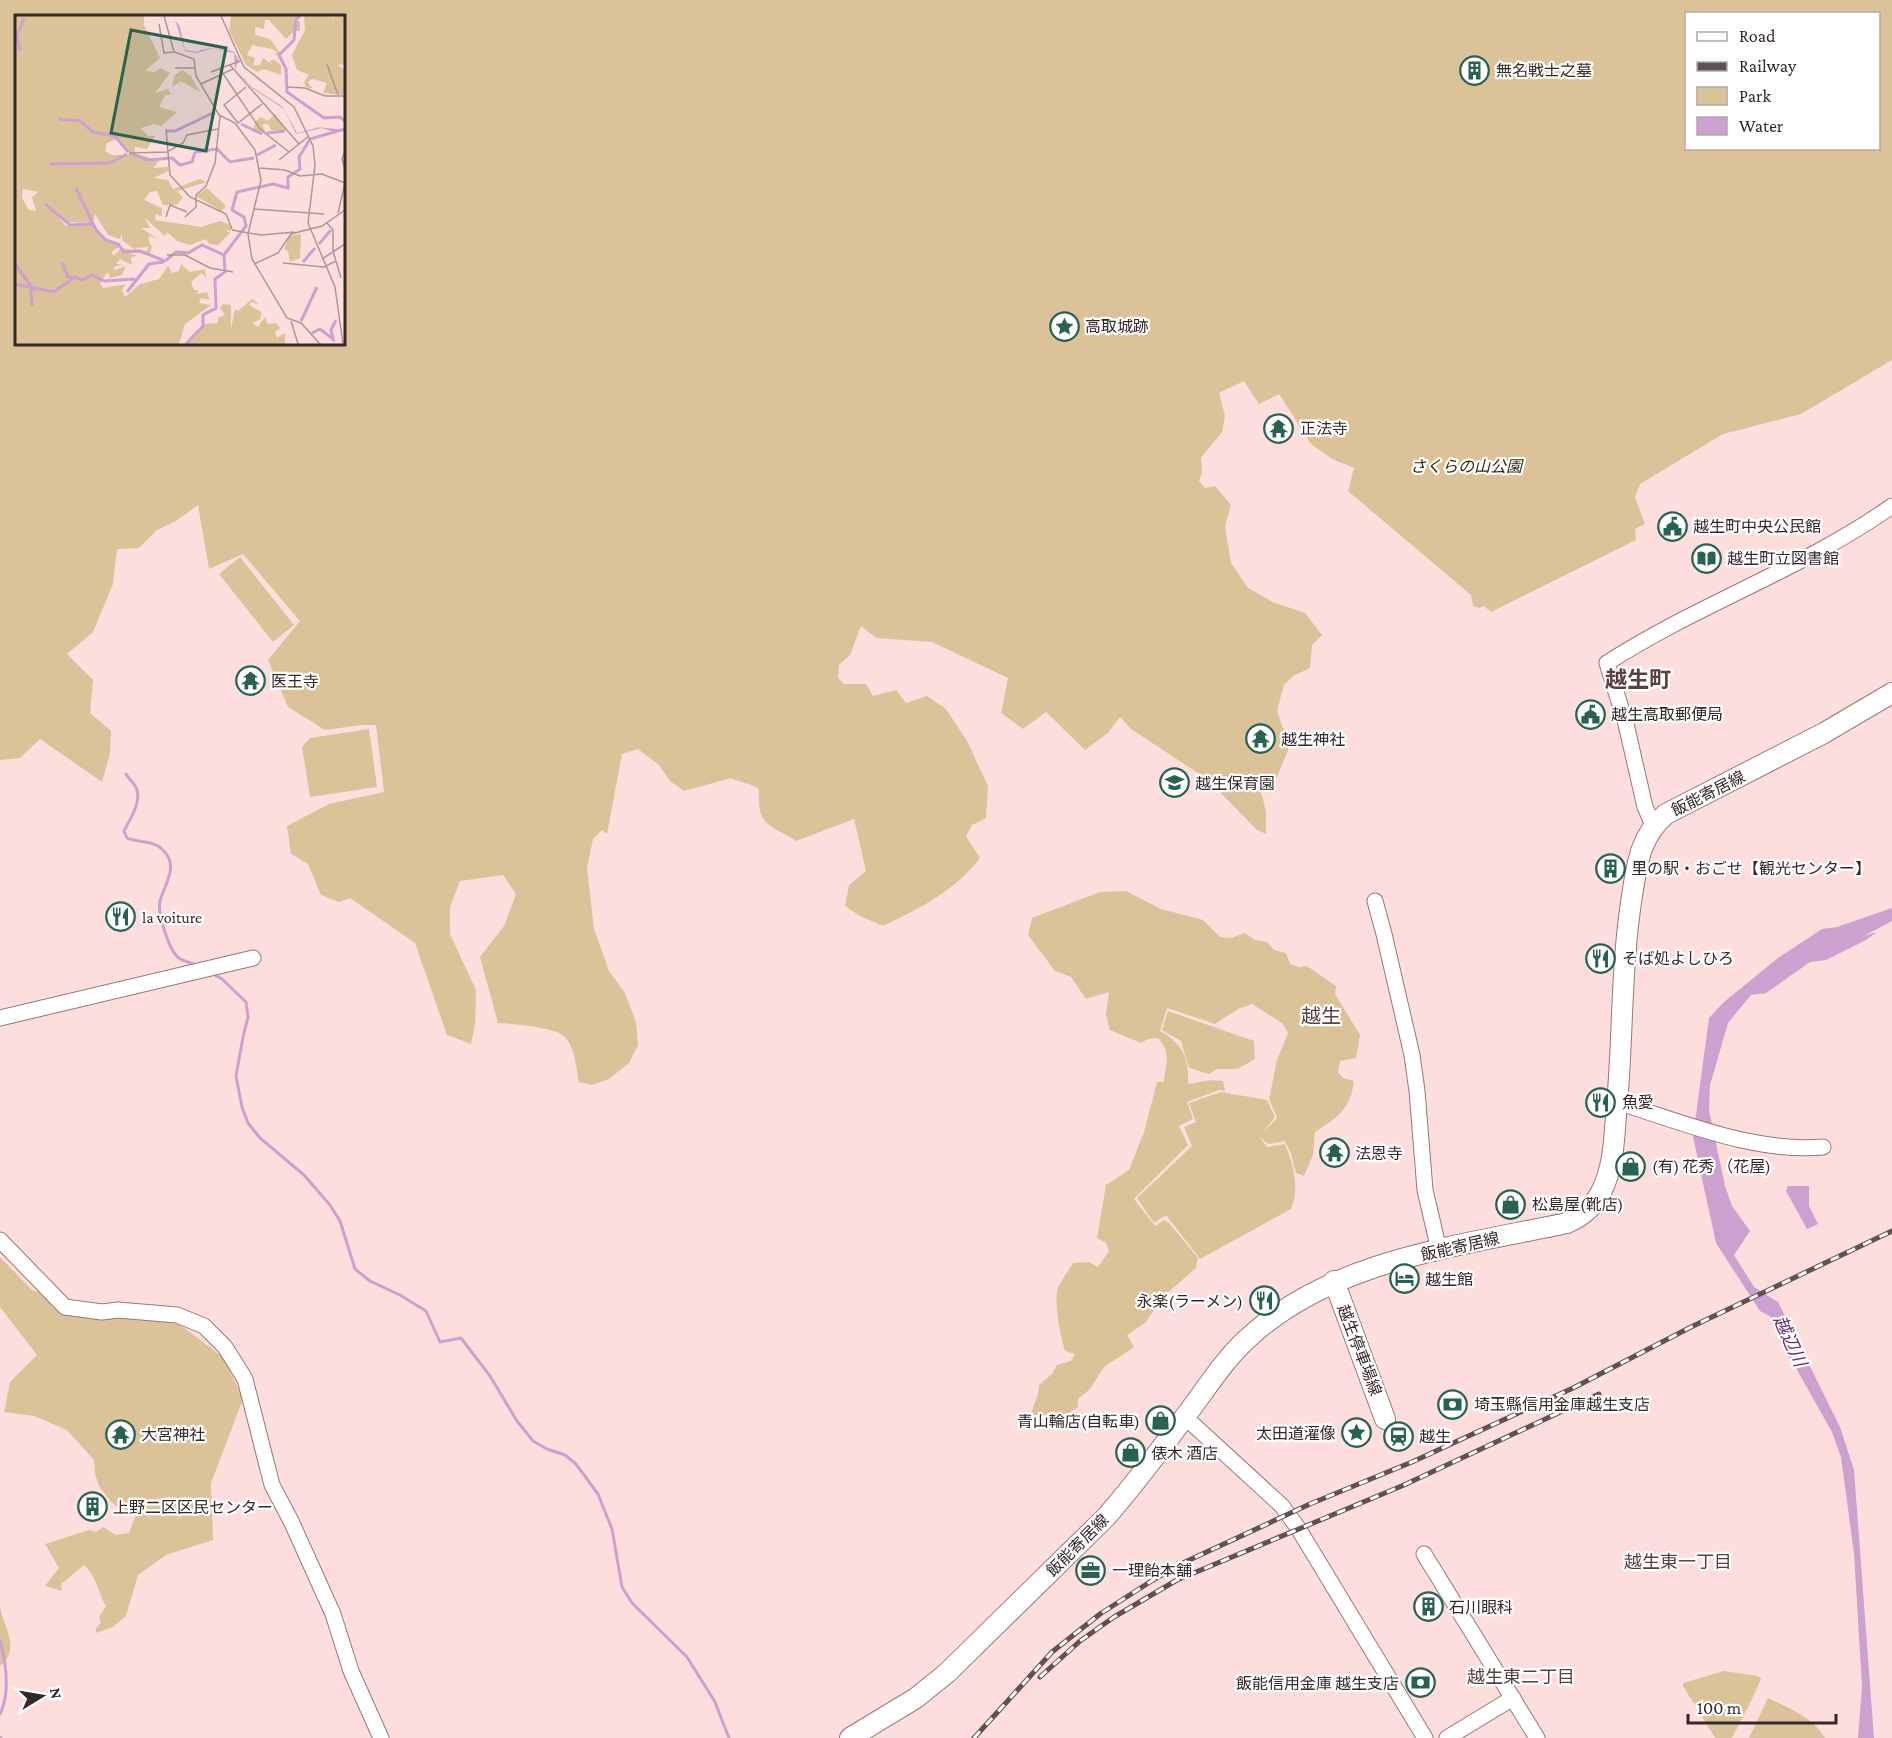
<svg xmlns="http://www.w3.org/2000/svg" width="1892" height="1738" viewBox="0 0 1892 1738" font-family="'Crimson Pro','Noto Sans JP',serif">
	<rect width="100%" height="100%" fill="#fddedc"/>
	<g fill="#dcc299" fill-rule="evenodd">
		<path d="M0 0H1892V360L1801 414 1723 434 1640 484 1635 497 1645 524 1635 529 1636 540 1491 612 1484 606 1479 608 1473 606 1471 595 1348 491 1354 468 1332 459 1311 444 1279 394 1259 404 1244 381 1219 393 1225 416 1222 432 1201 458 1202 472 1199 481 1205 488 1215 486 1231 505 1225 526 1231 563 1248 588 1273 602 1305 613 1322 635 1312 645 1310 668 1293 676 1284 685 1277 710 1282 726 1292 741 1273 786 1261 791 1266 812V834L1257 830 1207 779 1131 729 1120 717 1108 733 1085 750 1046 712 1023 729 1001 713 1008 678 932 642 876 638 861 626 850 655 839 665 838 678 844 684H866L873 696 896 690 906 703 927 696 946 709 967 741 988 786 986 818 972 825 966 836 980 858C955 891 919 909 883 926L860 916 845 906 849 885 866 871 854 819 796 841C767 823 757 826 759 789 750 783 741 783 731 778L684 791 670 781 659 765 638 749 622 754 607 834 602 830 593 839 587 868 594 929 609 971 625 993 636 1022 638 1045 629 1063 609 1079 592 1085 579 1082C576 1068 575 1046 564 1036 553 1027 513 1024 498 1023L480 957 504 926 516 894 503 875 460 881 450 907V934L476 990 475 1025 471 1044 447 1035 415 943 350 898 339 902 321 895 308 864 291 854 287 826 329 804 384 792 376 725H361L325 730 288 707 268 660 300 621 243 554 209 569 198 505 176 521 157 530 139 548 117 549 113 584 93 632 67 654 93 680 90 713 111 731 110 753 102 782 40 739 20 758 0 760ZM1686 14H1878V148H1686ZM16 16H344V344H16Z"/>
		<polygon points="240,557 294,625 273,642 219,574"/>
		<polygon points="369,729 377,787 310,797 302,747 310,738"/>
		<path d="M1126 891 1161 909 1203 920 1220 937 1231 938 1245 933 1255 940 1267 942 1274 950 1286 953 1290 964 1299 967 1307 966 1336 986 1335 994 1360 1035 1356 1058 1340 1061 1338 1072 1343 1078 1354 1081C1350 1110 1338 1117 1315 1132L1313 1155 1304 1176 1296 1173 1291 1154 1285 1141 1268 1144 1260 1137 1267 1147 1285 1144C1293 1164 1300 1188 1291 1209L1200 1259 1166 1215 1154 1223 1137 1198 1192 1146 1184 1127 1196 1122 1189 1103 1221 1092 1267 1100 1275 1117 1261 1135 1277 1118 1269 1099 1277 1060 1288 1033 1282 1023 1252 1004 1238 1009 1215 1024 1167 1008 1160 1031C1183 1044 1189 1057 1188 1084L1212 1080 1223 1081 1225 1091 1219 1090 1187 1102 1193 1119 1179 1126 1188 1145 1134 1199 1155 1226 1164 1220 1169 1223 1198 1258 1196 1268 1165 1295 1145 1323 1127 1335 1134 1347 1104 1367 1090 1389 1078 1399V1407L1053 1424 1039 1429 1030 1417C1033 1405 1039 1397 1039 1385L1052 1374 1057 1365 1071 1361 1075 1354 1065 1351C1061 1337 1053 1301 1058 1288 1062 1280 1068 1271 1073 1263L1089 1262 1098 1267 1109 1251 1106 1243 1097 1238 1106 1185 1129 1170 1144 1132 1157 1082H1164C1165 1063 1172 1054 1158 1038L1148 1039 1141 1043 1110 1030 1106 1015 1109 992 1086 999 1071 977 1055 971 1028 935 1032 918 1100 892Z"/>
		<polygon points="1168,1011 1254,1041 1255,1059 1238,1069 1217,1069 1209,1074 1189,1068 1181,1041 1162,1030"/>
		<path d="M0 1257 32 1290 89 1309 148 1317 179 1324 224 1358 243 1399 211 1483 213 1540 166 1555 138 1575 126 1616 113 1627 96 1633V1628L101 1623 99 1617 106 1606C98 1593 97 1577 84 1565L61 1584 62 1591 45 1586 59 1568 45 1544 89 1530 96 1532 103 1527 116 1535 129 1533 136 1515 120 1509 111 1502 99 1486 95 1474 94 1460 67 1430 34 1416 4 1412 10 1382 37 1355 0 1307Z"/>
		<path d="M0 1606C3 1628 22 1648 0 1666Z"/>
		<polygon points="1724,1671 1758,1676 1761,1679 1752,1699 1732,1738 1715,1738 1683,1686 1683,1683"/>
		<path d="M1768 1698C1789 1708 1813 1717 1825 1738H1749Z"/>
	</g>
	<g fill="#cca1d0">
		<polygon points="1892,908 1892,921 1864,936 1877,932 1866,940 1826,960 1810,962 1766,993 1751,995 1728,1023 1710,1085 1709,1110 1725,1186 1732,1206 1750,1231 1734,1255 1754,1287 1778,1302 1840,1427 1854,1470 1874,1738 1858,1738 1862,1686 1854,1553 1841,1457 1832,1432 1779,1338 1770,1316 1760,1311 1716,1243 1693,1137 1709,1018 1724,1002 1778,958 1822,929 1837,927"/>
		<polygon points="1788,1186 1809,1186 1809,1206 1818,1224 1807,1229 1786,1191"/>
	</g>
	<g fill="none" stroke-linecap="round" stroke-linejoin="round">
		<g stroke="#cca1d0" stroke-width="3">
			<path d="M126 774C129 780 135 783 137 790 141 803 130 819 124 831L127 838C138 843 153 840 162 849 180 865 165 883 160 901 157 912 169 951 179 958 183 961 191 963 196 965"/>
			<polyline points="213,974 222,979 246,1002 248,1017 243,1037 236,1076 242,1107 248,1123 260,1138 304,1175 330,1205 340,1221 355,1269 370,1281 400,1295 426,1311 440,1342 461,1338 490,1376 517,1421 533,1441 547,1449 565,1455 576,1464 598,1494 612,1529 622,1587 632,1603 687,1657 715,1702 729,1738"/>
			<path d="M0 1640C6 1663 11 1692 0 1714"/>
			<polyline points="0,1737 1,1738"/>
		</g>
		<defs>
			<g id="minor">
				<path d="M1653 825 1645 807 1626 724 1607 663C1698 604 1803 569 1892 506"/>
				<polyline points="1375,901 1384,934 1412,1055 1417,1091 1425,1190 1439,1250"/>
				<polyline points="0,1018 253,958"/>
				<path d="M1617 1102C1682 1122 1754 1153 1823 1147"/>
				<polyline points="0,1240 65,1307 102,1312 118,1310 177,1315 204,1326 225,1347 245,1379 272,1485 291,1521 333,1614 351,1671 381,1738"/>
				<polyline points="1185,1417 1282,1506 1298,1528 1425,1738"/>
				<polyline points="1424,1554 1537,1738"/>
				<polyline points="1447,1738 1513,1698"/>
			</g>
			<g id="major">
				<polyline points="1334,1281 1385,1419"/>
				<path d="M850 1738 916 1698 947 1673 1106 1517C1136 1483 1163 1446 1190 1410 1208 1386 1225 1359 1247 1339 1331 1260 1459 1246 1567 1223 1583 1216 1595 1205 1602 1190 1615 1164 1614 1132 1617 1105 1623 1035 1621 965 1632 896 1637 864 1640 836 1666 814L1824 733 1892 693"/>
			</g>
		</defs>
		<use href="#minor" stroke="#957977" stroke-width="17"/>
		<use href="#major" stroke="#957977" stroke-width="22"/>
		<use href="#minor" stroke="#fff" stroke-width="15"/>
		<use href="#major" stroke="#fff" stroke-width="20"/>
		<defs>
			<g id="rail">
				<polyline points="1040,1677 1080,1641 1114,1617 1177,1580 1404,1485 1599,1394"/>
				<polyline points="974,1738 1052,1652 1100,1614 1153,1580 1185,1562 1310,1504 1412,1462 1573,1388 1691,1327 1892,1231"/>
			</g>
		</defs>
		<use href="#rail" stroke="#615150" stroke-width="5"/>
		<use href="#rail" stroke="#fff" stroke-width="3" stroke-dasharray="9" stroke-linecap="butt"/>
	</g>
	<defs>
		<symbol id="building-ring" viewBox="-11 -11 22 22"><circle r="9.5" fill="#fff" stroke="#27634e" stroke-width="1.5"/><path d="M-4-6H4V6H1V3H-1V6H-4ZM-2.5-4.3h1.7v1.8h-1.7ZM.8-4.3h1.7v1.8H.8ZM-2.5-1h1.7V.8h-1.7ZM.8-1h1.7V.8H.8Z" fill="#27634e"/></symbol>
		<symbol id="sight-ring" viewBox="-11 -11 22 22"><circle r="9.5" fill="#fff" stroke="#27634e" stroke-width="1.5"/><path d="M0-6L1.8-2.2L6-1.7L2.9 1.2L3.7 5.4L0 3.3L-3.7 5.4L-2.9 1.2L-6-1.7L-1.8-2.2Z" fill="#27634e"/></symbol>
		<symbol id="temple-ring" viewBox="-11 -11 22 22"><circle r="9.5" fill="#fff" stroke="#27634e" stroke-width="1.5"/><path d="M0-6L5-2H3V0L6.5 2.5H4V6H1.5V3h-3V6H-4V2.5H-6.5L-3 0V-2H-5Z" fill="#27634e"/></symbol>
		<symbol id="civic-ring" viewBox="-11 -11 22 22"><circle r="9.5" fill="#fff" stroke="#27634e" stroke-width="1.5"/><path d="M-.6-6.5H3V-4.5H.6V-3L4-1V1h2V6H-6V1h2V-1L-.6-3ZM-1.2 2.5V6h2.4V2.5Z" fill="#27634e"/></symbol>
		<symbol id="library-ring" viewBox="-11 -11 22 22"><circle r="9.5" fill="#fff" stroke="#27634e" stroke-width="1.5"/><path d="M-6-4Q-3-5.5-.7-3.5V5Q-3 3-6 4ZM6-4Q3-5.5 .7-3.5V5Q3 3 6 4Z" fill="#27634e"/></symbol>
		<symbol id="school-ring" viewBox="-11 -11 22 22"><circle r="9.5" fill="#fff" stroke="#27634e" stroke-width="1.5"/><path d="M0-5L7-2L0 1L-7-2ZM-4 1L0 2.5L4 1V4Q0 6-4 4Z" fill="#27634e"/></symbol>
		<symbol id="restaurant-ring" viewBox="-11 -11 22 22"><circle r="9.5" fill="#fff" stroke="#27634e" stroke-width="1.5"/><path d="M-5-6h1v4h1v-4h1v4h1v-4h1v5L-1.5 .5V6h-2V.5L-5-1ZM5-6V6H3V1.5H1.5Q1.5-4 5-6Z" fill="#27634e"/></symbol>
		<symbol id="shop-ring" viewBox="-11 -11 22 22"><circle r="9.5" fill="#fff" stroke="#27634e" stroke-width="1.5"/><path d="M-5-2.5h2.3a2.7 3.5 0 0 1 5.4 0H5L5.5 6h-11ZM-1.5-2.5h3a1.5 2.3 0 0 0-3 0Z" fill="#27634e"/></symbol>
		<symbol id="hotel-ring" viewBox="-11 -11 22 22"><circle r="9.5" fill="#fff" stroke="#27634e" stroke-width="1.5"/><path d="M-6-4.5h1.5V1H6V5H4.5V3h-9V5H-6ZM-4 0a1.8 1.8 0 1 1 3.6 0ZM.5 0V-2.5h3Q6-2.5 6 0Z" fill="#27634e"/></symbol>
		<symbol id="bank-ring" viewBox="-11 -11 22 22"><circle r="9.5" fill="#fff" stroke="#27634e" stroke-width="1.5"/><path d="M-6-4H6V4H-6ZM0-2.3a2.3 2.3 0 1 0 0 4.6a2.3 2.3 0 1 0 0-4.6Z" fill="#27634e"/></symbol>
		<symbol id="station-ring" viewBox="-11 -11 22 22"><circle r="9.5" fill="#fff" stroke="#27634e" stroke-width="1.5"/><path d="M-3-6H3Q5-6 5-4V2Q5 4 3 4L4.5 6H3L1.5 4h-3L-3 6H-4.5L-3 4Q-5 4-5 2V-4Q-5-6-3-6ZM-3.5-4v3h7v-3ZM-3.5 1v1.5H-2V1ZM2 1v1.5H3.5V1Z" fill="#27634e"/></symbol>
		<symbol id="office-ring" viewBox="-11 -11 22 22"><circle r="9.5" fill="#fff" stroke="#27634e" stroke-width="1.5"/><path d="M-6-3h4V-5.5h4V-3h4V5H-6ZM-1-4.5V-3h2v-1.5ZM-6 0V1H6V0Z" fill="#27634e"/></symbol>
	</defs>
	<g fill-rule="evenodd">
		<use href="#building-ring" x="1458" y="54" width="33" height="33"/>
		<use href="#sight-ring" x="1048" y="310" width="33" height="33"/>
		<use href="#temple-ring" x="1262" y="412" width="33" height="33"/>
		<use href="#civic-ring" x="1656" y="510" width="33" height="33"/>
		<use href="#library-ring" x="1690" y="542" width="33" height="33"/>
		<use href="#temple-ring" x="234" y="664" width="33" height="33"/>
		<use href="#civic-ring" x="1574" y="698" width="33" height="33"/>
		<use href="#temple-ring" x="1244" y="722" width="33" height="33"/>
		<use href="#school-ring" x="1158" y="766" width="33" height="33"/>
		<use href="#building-ring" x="1594" y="852" width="33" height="33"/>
		<use href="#restaurant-ring" x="104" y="900" width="33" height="33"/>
		<use href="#restaurant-ring" x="1584" y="942" width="33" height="33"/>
		<use href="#restaurant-ring" x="1584" y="1086" width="33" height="33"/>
		<use href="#temple-ring" x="1318" y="1136" width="33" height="33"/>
		<use href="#shop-ring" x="1614" y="1150" width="33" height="33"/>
		<use href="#shop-ring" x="1494" y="1188" width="33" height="33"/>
		<use href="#hotel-ring" x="1388" y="1262" width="33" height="33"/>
		<use href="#restaurant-ring" x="1248" y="1284" width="33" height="33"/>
		<use href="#bank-ring" x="1436" y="1388" width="33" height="33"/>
		<use href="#shop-ring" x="1144" y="1404" width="33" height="33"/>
		<use href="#sight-ring" x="1340" y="1416" width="33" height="33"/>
		<use href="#temple-ring" x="104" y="1418" width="33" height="33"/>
		<use href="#station-ring" x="1382" y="1420" width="33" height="33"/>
		<use href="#shop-ring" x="1114" y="1436" width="33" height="33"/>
		<use href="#building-ring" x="76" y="1490" width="33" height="33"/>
		<use href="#office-ring" x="1074" y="1554" width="33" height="33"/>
		<use href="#building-ring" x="1412" y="1590" width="33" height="33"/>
		<use href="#bank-ring" x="1404" y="1666" width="33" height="33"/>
	</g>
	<g text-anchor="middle" stroke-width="4.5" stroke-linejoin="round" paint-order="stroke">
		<g font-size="16" fill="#352928" stroke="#fff" text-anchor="start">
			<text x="1496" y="76">無名戦士之墓</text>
			<text x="1085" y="332">高取城跡</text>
			<text x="1300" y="434">正法寺</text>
			<text x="1693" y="532">越生町中央公民館</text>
			<text x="1727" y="564">越生町立図書館</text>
			<text x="271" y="687">医王寺</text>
			<text x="1611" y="720">越生高取郵便局</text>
			<text x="1281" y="745">越生神社</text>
			<text x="1195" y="789">越生保育園</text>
			<text x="1631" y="874">里の駅・おごせ【観光センター】</text>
			<text x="142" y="923">la voiture</text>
			<text x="1622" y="964">そば処よしひろ</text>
			<text x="1622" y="1108">魚愛</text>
			<text x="1355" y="1159">法恩寺</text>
			<text x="1652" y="1172">(有) 花秀 （花屋)</text>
			<text x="1532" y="1210">松島屋(靴店)</text>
			<text x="1425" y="1285">越生館</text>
			<text x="1243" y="1307" text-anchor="end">永楽(ラーメン)</text>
			<text x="1474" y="1410">埼玉縣信用金庫越生支店</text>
			<text x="1140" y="1427" text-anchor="end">青山輪店(自転車)</text>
			<text x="1336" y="1439" text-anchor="end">太田道灌像</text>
			<text x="141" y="1440">大宮神社</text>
			<text x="1419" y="1442">越生</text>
			<text x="1151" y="1459">俵木 酒店</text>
			<text x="113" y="1513">上野二区区民センター</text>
			<text x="1112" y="1576">一理飴本舗</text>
			<text x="1449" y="1613">石川眼科</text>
			<text x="1399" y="1689" text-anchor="end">飯能信用金庫 越生支店</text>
		</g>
		<g font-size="16" font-style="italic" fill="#35270d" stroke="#fff">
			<text x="1466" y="472">さくらの山公園</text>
		</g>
		<g font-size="16" fill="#352928" stroke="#fff">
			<text transform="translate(1708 793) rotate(-27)" y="6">飯能寄居線</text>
			<text transform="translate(1460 1246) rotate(-13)" y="6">飯能寄居線</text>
			<text transform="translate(1360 1350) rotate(69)" y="6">越生停車場線</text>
			<text transform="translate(1077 1545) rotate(-45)" y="6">飯能寄居線</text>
		</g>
		<g font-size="18" font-style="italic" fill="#632e68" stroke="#fff">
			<text transform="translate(1790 1341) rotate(65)" y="6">越辺川</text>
		</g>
		<g font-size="18" fill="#5a413f" stroke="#fff">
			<text x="1678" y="1568">越生東一丁目</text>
			<text x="1521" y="1683">越生東二丁目</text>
		</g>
		<g font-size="20" fill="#5a413f" stroke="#fff">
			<text x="1321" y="1023">越生</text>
		</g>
		<g font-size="22" font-weight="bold" fill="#5a413f" stroke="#fff">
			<text x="1638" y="687">越生町</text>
		</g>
	</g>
	<g transform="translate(15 15)">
		<rect width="330" height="330" fill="#fddedc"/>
		<path d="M0 1H129V10L145 43 130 56 140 57 145 53 155 58 140 78 153 74 156 80H150L144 92 162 97 146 111 139 109 126 113 133 121H140L132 134 120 132V137H113L102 124 92 128 90 136 97 140H126L144 146 138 153 153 152 154 156 138 163 153 165 158 174 185 164 192 167 162 176 168 183 161 190H148L142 176 135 177 129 185 147 193V202L141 199 140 205 186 212 205 206 216 210V216L210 215 215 218 203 230 194 229 191 224 175 230 162 226 152 217 150 221 130 203 135 213H126L143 224 135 221 133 224 137 232 135 240H128L134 232 120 233 127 238H115L122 241 116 242 117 250 105 244 101 249 108 250 98 252 100 255 111 251 107 260 95 263 93 257 85 268 88 273 111 269 107 275 110 282 125 269 144 264 153 251 157 258 164 256 166 249 175 257 190 254 191 263 187 258 176 267 179 275H184L181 279 192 277 195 285 186 283 184 288 196 290 170 309 164 329H0ZM8 174 23 177 17 182 21 196 14 195 7 183ZM80 199 93 220 105 224 107 218V225L120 235 106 233 99 241 96 237 106 231 91 225 79 209 51 211 43 202 53 207 78 208ZM216 1H284L281 5 285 6V16H279L271 24 254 5H250L249 14 240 12V20L255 24 265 38 259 41 262 37 257 34 237 30 232 40 240 43 238 51 245 50 248 43 257 49 255 45H259L266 50V60L249 54 242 57 231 50 214 15ZM289 1H317L319 6 318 1H330V45L329 49 322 50 329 54 330 80 308 78 312 68 297 64 293 67 298 74 291 72 289 67 294 60 282 55 277 40 290 15ZM167 55 176 61 185 77 166 66 157 72 160 60ZM260 99 272 115H256L253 109 247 110 251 117 238 115 241 106 246 102 253 106ZM192 173 211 191 206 196 181 181ZM286 219 285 243 275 247 273 236 269 234 274 221ZM237 284 244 289 236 287 234 290 245 296 248 301 245 299 246 304 237 308 243 312 250 302 253 309 261 308 265 313 260 317 262 323 270 318V329H171L189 309 203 308V303L210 300 205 293 208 289 216 290V314L220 294 223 296Z" fill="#dcc299" fill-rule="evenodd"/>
		<path d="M160 5 165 12 170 35 183 37 186 35 196 33 213 35 219 37 224 45 220 54 237 72 268 92 282 118 305 112H301L330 115 319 117 307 113 281 119 269 94 237 73 220 54 219 38 197 33 182 38 170 36Z" fill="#cca1d0"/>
		<path fill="none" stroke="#cca1d0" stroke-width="3" d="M285 1 281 4 279 25 264 40 271 54 272 77 309 103 325 102 330 106M5 36 2 21 9 3M44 104 65 106 78 117 100 121 113 137M226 109 247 119M152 116H160L200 97M252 118 270 116M180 137 202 134 215 147 239 143M114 138 133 145 157 143 165 150 177 147 180 137M242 140 261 130M35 149 95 148 112 139M61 173 81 215 91 225 103 229 109 237 125 236 150 246M30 189 55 210 78 209M304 229 316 215M209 240 231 211 229 202 217 195 222 177 258 169 273 173V162L285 154 284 142 295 124 330 114M150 246 161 237 173 238 187 230 209 240M288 247 300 233M47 248 53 262 59 263M0 249 16 271M89 266 120 264M0 269 39 277 60 262 67 265 77 260 89 266M112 277 134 249 149 247M17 291 16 276 22 273M286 306 302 272M297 318 305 314 318 324 316 315 321 305M171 329 188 311V300L201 293 200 264 210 257 209 240"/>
		<path fill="none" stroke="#ad9694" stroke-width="1.5" d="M149 1 159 37 179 44 181 61 204 100 220 108 240 135 246 165 233 219 237 244 272 303 286 308 305 329M206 1 229 52 279 92 298 131 300 150 293 208 320 272 328 329M144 9 149 38 159 37M312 49 323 80M215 50 284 129M160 53H180M205 54 245 114 274 137M196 57 225 46M186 69 218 54M231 72 209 90 223 108 247 89M272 72 290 73 310 81H330M151 114 155 160 175 182 211 199 217 214M330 136 327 144 330 154M114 138 152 137 168 128 172 120 203 114M264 145 294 121M244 153 270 155 285 161 307 159 330 168M239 194 309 199M323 198 330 168M151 202 155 190 172 197M170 202 181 192V180L191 171 200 148 205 101M312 208 318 215V236L326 263M217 215 246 220 280 217M152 240H170L195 253 218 257M307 244 330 229M268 248 309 252 321 246M239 249 263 238 276 219 307 211 330 195M276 306 283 329"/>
		<path fill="#27634e" fill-opacity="0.15" stroke="#27634e" stroke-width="3" d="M116 15 211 33 191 136 96 118Z"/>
		<rect width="330" height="330" fill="none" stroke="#352928" stroke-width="3"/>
	</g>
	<rect x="1685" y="12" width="195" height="138" fill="#ffffff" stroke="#aea9a9" stroke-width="1.5"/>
	<rect x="1697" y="32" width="30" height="9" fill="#ffffff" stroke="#aea9a9" stroke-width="1.5"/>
	<text x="1739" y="42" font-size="18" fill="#352928">Road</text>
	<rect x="1697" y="62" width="30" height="9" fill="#615150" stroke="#aea9a9" stroke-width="1.5"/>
	<text x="1739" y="72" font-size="18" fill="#352928">Railway</text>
	<rect x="1697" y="87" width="30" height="18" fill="#dcc299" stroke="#aea9a9" stroke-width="1.5"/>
	<text x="1739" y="102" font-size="18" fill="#352928">Park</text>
	<rect x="1697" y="117" width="30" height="18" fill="#cca1d0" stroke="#aea9a9" stroke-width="1.5"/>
	<text x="1739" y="132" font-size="18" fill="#352928">Water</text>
	<g transform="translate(42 1696) rotate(79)" stroke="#ffffff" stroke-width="4.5" paint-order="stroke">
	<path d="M0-4.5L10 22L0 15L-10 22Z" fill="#352928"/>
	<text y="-9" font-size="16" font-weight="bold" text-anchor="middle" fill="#352928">N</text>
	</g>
	<path d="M1688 1714v9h148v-9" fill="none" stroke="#352928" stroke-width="3"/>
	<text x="1697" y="1714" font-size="18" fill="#352928" stroke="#ffffff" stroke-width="4.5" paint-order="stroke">100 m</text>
</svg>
